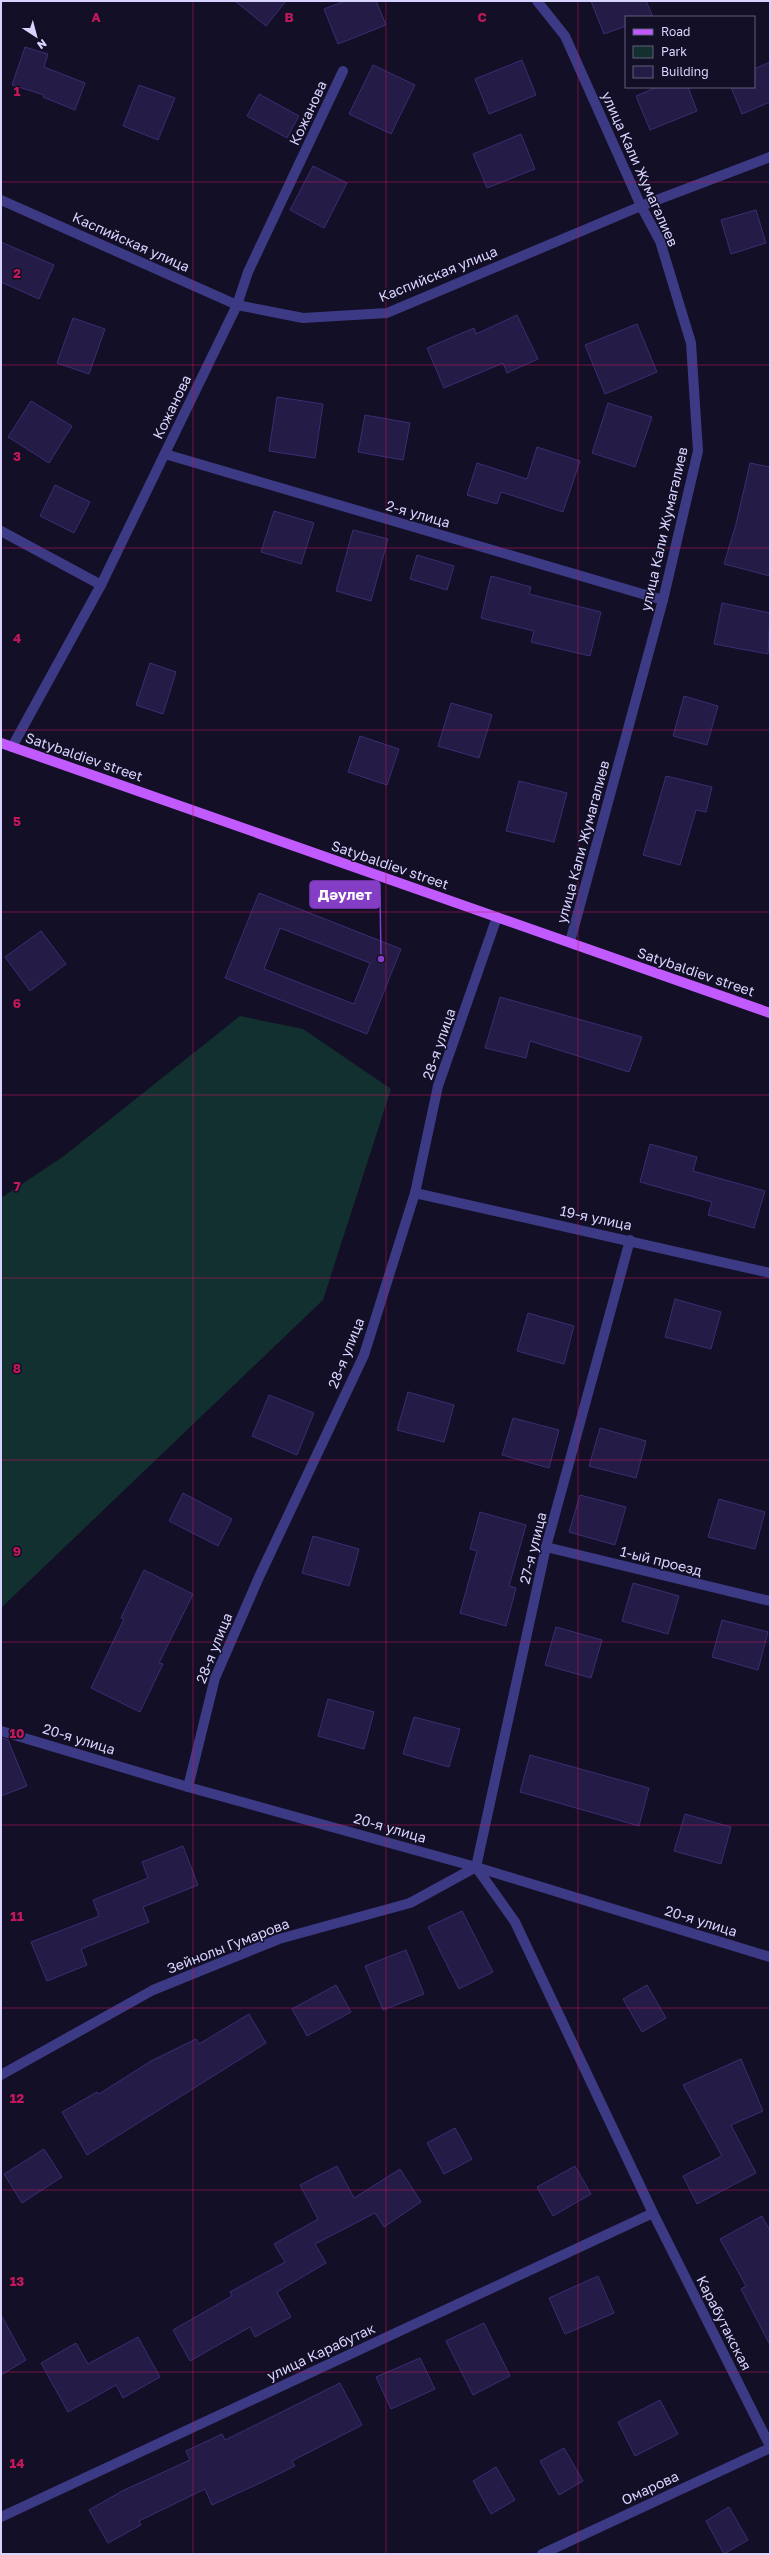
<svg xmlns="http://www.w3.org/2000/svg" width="771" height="2555" viewBox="0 0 771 2555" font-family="'Golos Text',sans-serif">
	<rect width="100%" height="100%" fill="#130f26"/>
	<polygon fill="#12302f" points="240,1016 303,1029 391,1089 323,1300 1,1608 1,1198 64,1156"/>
	<g fill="#241b47" stroke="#3b2d73" fill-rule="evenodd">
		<polygon points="235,1 286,1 266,26"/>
		<polygon points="345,1 376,1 386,25 338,44 324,9"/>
		<polygon points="591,1 646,1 653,17 626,17 626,26 604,34"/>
		<polygon points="25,47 48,54 44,67 85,83 75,110 43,97 44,95 12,85"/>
		<polygon points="522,60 536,95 489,114 475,79"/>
		<polygon points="770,62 770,102 742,114 731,87 754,87 754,69"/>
		<polygon points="373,65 415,85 391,134 349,114"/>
		<polygon points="139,85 175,98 158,140 123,126"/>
		<polygon points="657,87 688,87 697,111 650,130 636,96"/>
		<polygon points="259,94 299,116 287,138 247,116"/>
		<polygon points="521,134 535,169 487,188 473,154"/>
		<polygon points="313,166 347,183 324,228 290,210"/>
		<polygon points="756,210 766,243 731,254 721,220"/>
		<polygon points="1,242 54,265 39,299 1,282"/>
		<polygon points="517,315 538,359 507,373 503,363 444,388 427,348 474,328 476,334"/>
		<polygon points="73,318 105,329 89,374 57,363"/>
		<polygon points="637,324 657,372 605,394 585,345"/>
		<polygon points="277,397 323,404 315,458 269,451"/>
		<polygon points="31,401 72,426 49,463 8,437"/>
		<polygon points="608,403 652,417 635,467 592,453"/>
		<polygon points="365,415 410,423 403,460 358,452"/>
		<polygon points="537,447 580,461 563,512 501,492 497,504 467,495 477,463 527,479"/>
		<polygon points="750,463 770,467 770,576 724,564 736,524"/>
		<polygon points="55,485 90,502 74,533 40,516"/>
		<polygon points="274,511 314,523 301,564 261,552"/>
		<polygon points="353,530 388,539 371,601 336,591"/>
		<polygon points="417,555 454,566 447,590 410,579"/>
		<polygon points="491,576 531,587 529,594 601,612 590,656 531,642 534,631 481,618"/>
		<polygon points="722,603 770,613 768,654 714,644"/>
		<polygon points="150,663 176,672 163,714 136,705"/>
		<polygon points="684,696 718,706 707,745 673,736"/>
		<polygon points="451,703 492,715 479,758 438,746"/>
		<polygon points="360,736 399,749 387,785 348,772"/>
		<polygon points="666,776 712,787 706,812 696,810 680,865 643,855"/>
		<polygon points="519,781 567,793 554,842 506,831"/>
		<path d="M259 893 401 949 367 1034 225 978ZM280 928 370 963 354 1004 264 969Z"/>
		<polygon points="41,931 66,964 30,991 5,957"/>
		<polygon points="500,997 642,1037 629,1072 530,1041 526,1058 485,1048"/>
		<polygon points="650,1144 697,1157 693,1171 765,1191 754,1228 708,1215 712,1202 640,1182"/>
		<polygon points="675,1299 721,1312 711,1349 665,1337"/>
		<polygon points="528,1313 574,1326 564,1364 517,1351"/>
		<polygon points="408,1392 454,1405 444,1442 397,1430"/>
		<polygon points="269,1395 314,1413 297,1455 252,1436"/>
		<polygon points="513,1418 559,1430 549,1468 502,1455"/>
		<polygon points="600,1428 646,1441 636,1478 589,1466"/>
		<polygon points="183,1493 232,1519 218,1546 169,1521"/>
		<polygon points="580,1495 626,1507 615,1545 569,1532"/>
		<polygon points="719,1499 765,1512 755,1549 708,1537"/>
		<polygon points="480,1512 526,1525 509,1586 516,1588 506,1626 460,1613 477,1551 470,1549"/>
		<polygon points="313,1536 359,1549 349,1586 302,1573"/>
		<polygon points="144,1570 193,1594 159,1663 163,1664 140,1712 91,1688 124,1619 121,1618"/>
		<polygon points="633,1583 679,1596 668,1634 622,1621"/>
		<polygon points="722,1620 768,1632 758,1670 712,1657"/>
		<polygon points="556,1627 602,1640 591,1678 545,1665"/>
		<polygon points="328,1699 374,1712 364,1749 318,1736"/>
		<polygon points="414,1717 460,1729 449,1767 403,1754"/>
		<polygon points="1,1738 8,1740 27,1786 1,1796"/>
		<polygon points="530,1755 649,1788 639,1826 520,1792"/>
		<polygon points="685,1814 731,1827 721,1864 674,1851"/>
		<polygon points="183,1846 198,1885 143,1907 149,1922 81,1949 87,1965 47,1981 31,1942 99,1916 93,1900 148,1878 142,1862"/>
		<polygon points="462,1911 493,1972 459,1989 428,1927"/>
		<polygon points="406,1950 424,1994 383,2010 365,1966"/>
		<polygon points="336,1985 351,2012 307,2036 292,2009"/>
		<polygon points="647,1985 666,2018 642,2032 623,1999"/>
		<polygon points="249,2014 266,2043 87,2155 62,2112 97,2092 99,2094 151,2061 196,2039 199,2044"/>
		<polygon points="741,2059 763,2111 731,2125 756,2173 697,2204 683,2176 722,2156 683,2085"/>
		<polygon points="455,2128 472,2159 444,2174 427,2143"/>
		<polygon points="44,2149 62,2177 22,2203 4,2174"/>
		<polygon points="337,2166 354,2198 400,2169 421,2202 384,2227 375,2213 315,2244 326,2263 277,2292 291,2317 255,2337 250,2327 190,2361 173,2330 232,2296 230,2292 285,2262 274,2244 318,2219 300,2185"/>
		<polygon points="575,2166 591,2194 553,2216 537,2187"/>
		<polygon points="762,2216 770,2231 770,2345 741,2289 746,2286 720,2239"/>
		<polygon points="598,2276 614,2313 565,2334 549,2298"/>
		<polygon points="1,2315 26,2360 1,2375"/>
		<polygon points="484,2323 510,2376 473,2395 446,2341"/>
		<polygon points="138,2337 160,2377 123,2398 116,2385 68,2412 41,2363 76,2343 88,2364"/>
		<polygon points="420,2358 435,2389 391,2409 376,2377"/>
		<polygon points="340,2383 362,2425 292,2461 295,2466 258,2484 212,2505 205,2489 139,2521 141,2525 108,2543 89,2510 122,2491 190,2460 186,2451 222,2434 225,2440"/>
		<polygon points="660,2400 678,2434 635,2456 618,2422"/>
		<polygon points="564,2448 583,2481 559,2495 540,2461"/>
		<polygon points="496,2467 515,2500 491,2514 473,2481"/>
		<polygon points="729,2507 748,2540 724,2554 706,2521"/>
	</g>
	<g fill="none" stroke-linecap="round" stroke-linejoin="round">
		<g stroke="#3d3a85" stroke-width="10">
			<polyline points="537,1 565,36 641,206 660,241 691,343 698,451 663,600 570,942"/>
			<polyline points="1,200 237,305 303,318 387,313 641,206 770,157"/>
			<polyline points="165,454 663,600"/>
			<polyline points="1,531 101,585"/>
			<polyline points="12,747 101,585 237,305 248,272 343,71"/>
			<polyline points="415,1193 770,1273"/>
			<polyline points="546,1547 770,1601"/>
			<polyline points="1,1731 188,1787 476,1867 770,1957"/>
			<polyline points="188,1787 215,1678 259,1577 364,1355 415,1193 438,1086 497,917"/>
			<polyline points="476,1867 515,1922 653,2213 770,2446"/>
			<polyline points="476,1867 546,1547 630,1240"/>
			<polyline points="1,2075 153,1990 279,1939 410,1903 476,1867"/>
			<polyline points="1,2517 653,2213"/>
			<polyline points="542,2554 770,2448"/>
		</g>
		<polyline stroke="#c25bff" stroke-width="10" points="1,743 770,1013"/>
	</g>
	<path fill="none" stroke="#c2185b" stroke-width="1" stroke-opacity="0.55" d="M193 1V2554M386 1V2554M578 1V2554M1 182H770M1 365H770M1 548H770M1 730H770M1 912H770M1 1095H770M1 1278H770M1 1460H770M1 1642H770M1 1825H770M1 2008H770M1 2190H770M1 2372H770"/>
	<g text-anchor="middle" stroke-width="3" stroke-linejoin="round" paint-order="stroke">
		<g font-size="14" fill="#d9d4ff" stroke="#130f26">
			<text transform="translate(308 113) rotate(-65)" y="5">Кожанова</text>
			<text transform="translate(640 169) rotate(66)" y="5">улица Кали Жумагалиев</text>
			<text transform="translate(131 242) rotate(24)" y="5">Каспийская улица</text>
			<text transform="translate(438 274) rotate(-22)" y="5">Каспийская улица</text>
			<text transform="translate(172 407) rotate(-64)" y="5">Кожанова</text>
			<text transform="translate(418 514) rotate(16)" y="5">2-я улица</text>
			<text transform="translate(664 529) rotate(-77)" y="5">улица Кали Жумагалиев</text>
			<text transform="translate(84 757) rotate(19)" y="5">Satybaldiev street</text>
			<text transform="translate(583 842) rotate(-75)" y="5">улица Кали Жумагалиев</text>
			<text transform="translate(390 865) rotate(19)" y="5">Satybaldiev street</text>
			<text transform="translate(696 972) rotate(19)" y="5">Satybaldiev street</text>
			<text transform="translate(439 1044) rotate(-71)" y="5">28-я улица</text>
			<text transform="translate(596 1218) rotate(12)" y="5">19-я улица</text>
			<text transform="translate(346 1353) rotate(-68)" y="5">28-я улица</text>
			<text transform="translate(533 1548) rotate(-76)" y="5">27-я улица</text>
			<text transform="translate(661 1561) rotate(14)" y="5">1-ый проезд</text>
			<text transform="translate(214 1648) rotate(-68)" y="5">28-я улица</text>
			<text transform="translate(79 1739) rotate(17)" y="5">20-я улица</text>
			<text transform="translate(390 1828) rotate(16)" y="5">20-я улица</text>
			<text transform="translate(701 1921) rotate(17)" y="5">20-я улица</text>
			<text transform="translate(228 1946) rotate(-21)" y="5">Зейнолы Гумарова</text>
			<text transform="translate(724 2323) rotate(63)" y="5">Карабутакская</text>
			<text transform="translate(321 2352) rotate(-25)" y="5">улица Карабутак</text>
			<text transform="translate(650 2488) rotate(-25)" y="5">Омарова</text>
		</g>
	</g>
	<g font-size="13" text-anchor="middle" font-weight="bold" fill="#c2185b" stroke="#130f26" stroke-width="3" stroke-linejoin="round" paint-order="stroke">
		<text x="96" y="22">A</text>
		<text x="289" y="22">B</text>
		<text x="482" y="22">C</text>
		<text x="17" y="96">1</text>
		<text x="17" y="278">2</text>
		<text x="17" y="461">3</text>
		<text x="17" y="643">4</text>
		<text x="17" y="826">5</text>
		<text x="17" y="1008">6</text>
		<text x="17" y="1191">7</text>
		<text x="17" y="1373">8</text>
		<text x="17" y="1556">9</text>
		<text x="17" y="1738">10</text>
		<text x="17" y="1921">11</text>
		<text x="17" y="2103">12</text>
		<text x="17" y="2286">13</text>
		<text x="17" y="2468">14</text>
	</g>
	<path fill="none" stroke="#843dc5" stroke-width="1.5" d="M381 959L380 895"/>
	<circle fill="#843dc5" stroke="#130f26" stroke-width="1.5" cx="381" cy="959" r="4"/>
	<rect fill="#843dc5" stroke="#843dc5" stroke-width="1.5" x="310" y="881" width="70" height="27" rx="4"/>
	<g font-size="15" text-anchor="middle" font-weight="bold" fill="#fff">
		<text x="345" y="900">Дәулет</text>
	</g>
	<rect width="771" height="2555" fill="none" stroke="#d9d4ff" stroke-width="4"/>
	<rect x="625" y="16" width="130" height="72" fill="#130f26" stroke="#625e7d"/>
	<rect x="633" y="29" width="20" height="6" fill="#c25bff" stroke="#625e7d"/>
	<text x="661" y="36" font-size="12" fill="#d9d4ff">Road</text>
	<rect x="633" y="46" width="20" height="12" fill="#12302f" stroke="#625e7d"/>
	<text x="661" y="56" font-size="12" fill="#d9d4ff">Park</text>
	<rect x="633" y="66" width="20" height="12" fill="#241b47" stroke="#625e7d"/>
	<text x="661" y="76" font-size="12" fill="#d9d4ff">Building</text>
	<g transform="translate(36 36) rotate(144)" stroke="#130f26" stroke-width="3" paint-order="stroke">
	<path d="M0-3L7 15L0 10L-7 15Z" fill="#d9d4ff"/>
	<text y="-6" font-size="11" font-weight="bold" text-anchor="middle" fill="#d9d4ff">N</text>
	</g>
</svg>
